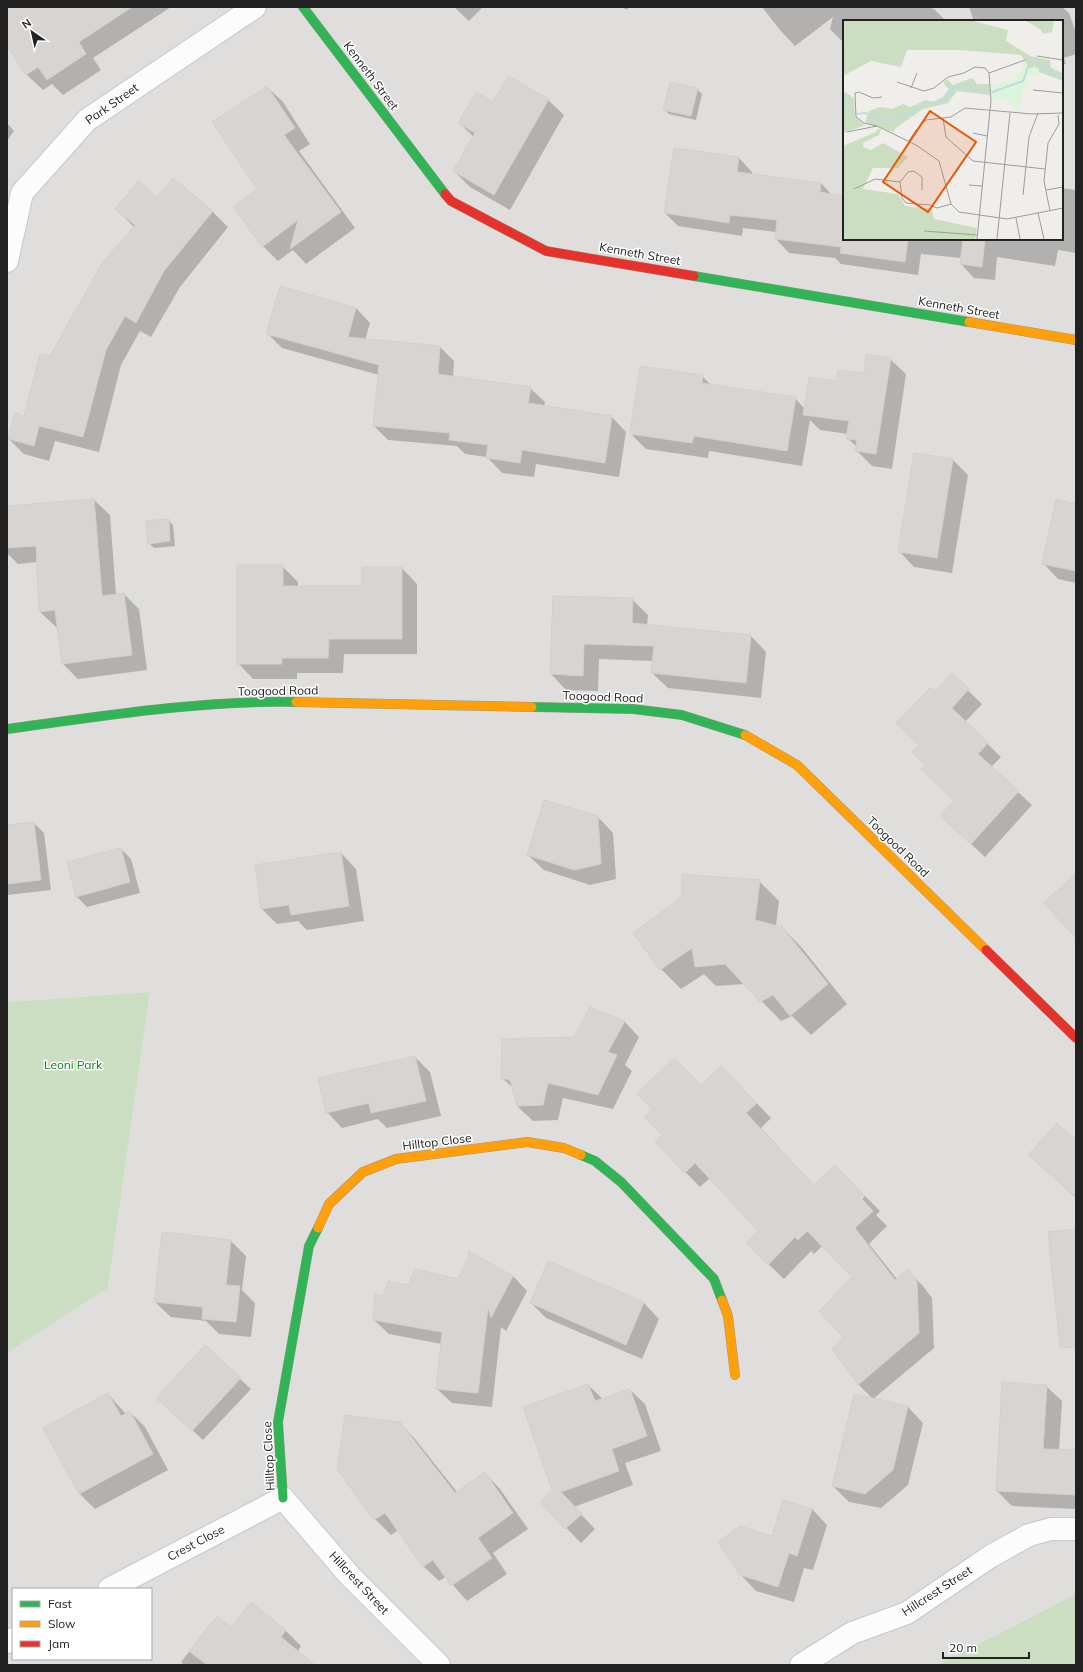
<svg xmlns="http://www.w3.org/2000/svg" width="1083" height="1672" viewBox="0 0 1083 1672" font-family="Mulish,sans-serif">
	<rect width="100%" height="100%" fill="#f0eeeb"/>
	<path fill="#dfdedc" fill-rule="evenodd" d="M7 7H1076V1594L937 1665H7V1353L108 1288 150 992 7 1002ZM844 21H1062V239H844ZM13 1589H151V1659H13Z"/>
	<g fill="#cbdec1">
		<polygon points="150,992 108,1288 7,1353 7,1002"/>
		<polygon points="1076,1594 1076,1665 937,1665"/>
	</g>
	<g fill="#0003" fill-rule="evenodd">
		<polygon points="7,7 171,7 93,58 101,70 63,95 52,84 43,90 27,75 7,44"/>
		<polygon points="454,7 483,7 469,21"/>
		<polygon points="622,7 629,7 627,10"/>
		<polygon points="762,7 928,7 934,9 946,21 844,21 844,43 830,29 833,17 795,46 780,30"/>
		<polygon points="969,7 1062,7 1069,13 1076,33 1076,54 1064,58 1066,64 1062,65 1062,21 974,21"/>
		<polygon points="267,87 283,102 310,144 299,151 355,228 306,264 293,250 278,261 263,246 258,189"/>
		<polygon points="697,89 702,94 696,120 669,114 664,109"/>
		<polygon points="548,100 564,115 510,210 470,187 454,171 474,137 459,123 493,103"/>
		<polygon points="7,123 14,131 7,141"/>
		<path d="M739 158 752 172V175L821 183 832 195 844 197V239H1062V188L1076 190V253L1058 250 1055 266 997 257 995 280 974 278 961 264V258L921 254 918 275 841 264 835 258 789 253 776 239V232L743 228 742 236 678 226 665 213ZM736 168H738L737 178Z"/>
		<polygon points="173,180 213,212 228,227 180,287 151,337 140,331 121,365 99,452 55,441 49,461 24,454 9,439 24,417 50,358 106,262 134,227 116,209 157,198"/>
		<polygon points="356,308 370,323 365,340 440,347 454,361 453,377 530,388 545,402 544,407 612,417 626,432 619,477 536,464 534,477 502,473 487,457 465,454 457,446 388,440 374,426 379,375 282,348 268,334"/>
		<polygon points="890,359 906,374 892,469 872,466 856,450 857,447 847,438 848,434 820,430 810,420 802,466 709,451 708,458 646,449 631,434 702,376 711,385 795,398 805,409 837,382 865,374"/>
		<polygon points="952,459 968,475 952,573 914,567 899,551"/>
		<polygon points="94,500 110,515 116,595 124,594 139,609 147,670 78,679 63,664 58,627 56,627 40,612 38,562 18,564 7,553 7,507"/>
		<polygon points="1076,505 1076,583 1058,579 1043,563"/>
		<polygon points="168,520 173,525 175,546 154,548 149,543"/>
		<polygon points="282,566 298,582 298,587 363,587 402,568 417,584 417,654 344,654 343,673 297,673 297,679 253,679 238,663"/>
		<polygon points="554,597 632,599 648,615 647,625 751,636 766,652 761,698 668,688 652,673 653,661 599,659 598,691 566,690 551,674"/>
		<polygon points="952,675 982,704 965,722 1001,757 991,767 1032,805 985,857 941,816 955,801 927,765 921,745 935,692"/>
		<polygon points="598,817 613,833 616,879 590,885 544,870 528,855"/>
		<polygon points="34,823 44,833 51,890 7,895 7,826"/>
		<polygon points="121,849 131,859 140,893 87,907 77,897"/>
		<polygon points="341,853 356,869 364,921 307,930 298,921 277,924 262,909"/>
		<polygon points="759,881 779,901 776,926 782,927 802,948 847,1004 811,1035 792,1016 781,1021 745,984 716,986 704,974 681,989 661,969 634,933"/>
		<polygon points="624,1021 639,1037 625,1065 632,1071 613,1109 563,1098 558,1120 533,1121 517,1106 514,1089 502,1078"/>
		<polygon points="415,1057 430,1072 441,1116 387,1128 378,1119 342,1128 327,1112"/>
		<polygon points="721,1067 771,1118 761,1128 814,1186 835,1166 880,1211 876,1215 887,1226 869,1244 897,1279 908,1271 923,1286 932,1298 934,1348 873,1399 858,1384 854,1277 823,1245 814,1254 811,1251 784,1279 762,1258 759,1231 710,1178 700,1187 656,1142 701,1087"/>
		<polygon points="1076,1142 1076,1198 1030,1155"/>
		<polygon points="231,1241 246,1256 242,1290 255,1303 251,1337 219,1334 206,1321 171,1317 155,1302"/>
		<polygon points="548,1263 644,1303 659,1319 642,1359 546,1318 531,1303"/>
		<polygon points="513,1276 527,1291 506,1331 501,1327 492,1407 452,1403 437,1389 442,1344 389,1334 374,1320 384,1297 409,1286"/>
		<polygon points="240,1379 251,1389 203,1440 168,1408"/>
		<polygon points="588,1385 603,1399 630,1390 645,1404 661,1451 625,1463 633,1485 574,1507 595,1529 581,1543 541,1502 553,1490"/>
		<polygon points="1046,1386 1062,1401 1059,1451 1076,1451 1076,1509 1012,1506 997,1491"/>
		<polygon points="108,1394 126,1414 130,1412 145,1427 168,1470 95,1509 80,1494"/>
		<polygon points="855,1395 908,1407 923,1423 908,1485 881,1508 849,1502 833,1486"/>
		<polygon points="400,1423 415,1439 457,1492 485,1473 500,1489 528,1529 493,1553 507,1574 467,1601 446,1577 439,1581 423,1566 398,1530 391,1535 375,1519"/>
		<polygon points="812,1509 827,1525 813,1570 804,1568 794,1602 756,1591 741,1575 773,1537"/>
		<polygon points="251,1604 286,1631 301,1646 297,1652 314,1665 184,1665 181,1662 217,1617 231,1629"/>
	</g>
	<g fill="#d7d4d2" stroke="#d3d0cc">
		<polygon points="7,7 132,7 79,42 86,54 47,80 38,67 26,75 7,46"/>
		<polygon points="508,76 549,99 494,195 453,171 475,133 458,123 476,92 493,102"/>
		<polygon points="670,82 698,88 691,116 663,110"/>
		<polygon points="267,86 295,128 284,135 341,212 290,249 298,220 262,247 233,207 257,189 212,122"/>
		<polygon points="674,148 739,157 737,172 821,183 820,192 844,196 844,239 908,239 905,262 840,253 841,247 775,239 777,220 730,215 729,223 664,213"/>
		<polygon points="173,178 213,211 164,271 136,323 125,316 106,350 83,437 39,426 34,446 8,439 15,413 24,416 40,354 50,356 104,260 105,260 135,225 115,209 138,181 157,197"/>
		<polygon points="963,239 985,239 982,267 960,264"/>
		<polygon points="280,286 356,308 348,337 440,346 438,374 531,387 528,403 612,416 605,463 522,450 520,463 486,458 488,445 449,440 450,433 373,426 379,365 266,334"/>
		<polygon points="866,354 891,358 876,454 855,451 857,440 846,439 849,421 803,415 809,377 836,381 838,370 864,373"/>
		<polygon points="640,366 703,375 702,383 796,397 787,451 694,436 692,443 630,434"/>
		<polygon points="914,453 953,459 937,558 898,552"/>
		<polygon points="94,499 102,596 124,593 132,655 62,664 55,610 39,612 36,546 7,548 7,506"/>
		<polygon points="1056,499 1076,504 1076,571 1042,564"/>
		<polygon points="169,519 170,541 148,544 146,521"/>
		<polygon points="237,565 283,565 283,586 362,586 362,567 402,567 402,639 329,639 328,658 282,658 282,664 237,664"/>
		<polygon points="553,596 633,598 632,623 751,635 746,683 651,673 654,646 584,644 583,676 550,674"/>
		<polygon points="952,673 969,689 952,708 988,743 978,754 1019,791 971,844 940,816 954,801 921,769 925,765 912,752 919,745 896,723 931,687 935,691"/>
		<polygon points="544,800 598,816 601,864 574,870 527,855"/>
		<polygon points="34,822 41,880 7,884 7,825"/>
		<polygon points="121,848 130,882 76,897 67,862"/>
		<polygon points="341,852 349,906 291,915 289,905 261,909 255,865"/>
		<polygon points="1076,873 1076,938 1044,903"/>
		<polygon points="682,874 760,880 755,920 782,927 828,984 790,1016 773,995 760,1002 725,964 695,967 692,948 660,970 633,933 682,897"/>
		<polygon points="590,1007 625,1021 608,1052 617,1055 598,1095 548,1083 543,1105 517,1106 510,1080 501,1078 502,1039 574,1037"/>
		<polygon points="415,1056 426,1101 371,1113 369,1103 326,1113 318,1078"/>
		<polygon points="674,1058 701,1085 721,1066 757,1103 746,1113 814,1185 835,1165 865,1196 862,1199 873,1211 855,1228 895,1280 908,1269 917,1282 919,1333 858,1385 832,1349 843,1337 819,1311 852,1277 807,1231 798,1240 795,1237 768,1265 746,1243 758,1231 695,1163 685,1173 655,1142 662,1135 644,1117 652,1109 637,1094"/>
		<polygon points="1057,1123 1076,1140 1076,1197 1028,1155"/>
		<polygon points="1076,1229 1076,1347 1060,1348 1048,1232"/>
		<polygon points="162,1232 231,1240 226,1285 240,1286 236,1322 202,1319 203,1307 154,1302"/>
		<polygon points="468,1251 513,1276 491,1318 488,1308 478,1393 436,1389 442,1332 373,1320 375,1294 383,1296 388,1281 409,1285 414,1269 458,1279 469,1255"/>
		<polygon points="548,1261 644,1302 626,1345 530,1303"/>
		<polygon points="205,1345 241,1378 192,1431 156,1398"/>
		<polygon points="1002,1382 1047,1385 1043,1449 1076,1450 1076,1495 996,1491"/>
		<polygon points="588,1384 595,1401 630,1389 647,1436 612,1449 619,1471 561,1492 582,1514 565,1529 540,1502 552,1490 523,1407"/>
		<polygon points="108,1393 121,1416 130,1411 153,1454 79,1494 43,1428"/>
		<polygon points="854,1394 908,1406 893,1470 865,1494 832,1486"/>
		<polygon points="345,1415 400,1422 455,1493 485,1472 513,1513 478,1538 492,1558 451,1586 433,1560 423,1567 385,1513 374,1520 337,1469"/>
		<polygon points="783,1500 812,1509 797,1556 789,1553 778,1587 740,1575 718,1542 740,1526 772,1536"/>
		<polygon points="251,1602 286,1630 281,1637 315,1665 207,1665 189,1651 217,1616 231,1627"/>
	</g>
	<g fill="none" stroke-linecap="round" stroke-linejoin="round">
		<defs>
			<g id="street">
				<polyline points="7,261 22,193 87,120 255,7"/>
				<polyline points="109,1589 283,1498 350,1576 439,1665"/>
				<polyline points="7,1642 13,1639"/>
				<polyline points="801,1665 852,1633 907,1613 991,1556 1029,1535 1051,1529 1076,1529"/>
			</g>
			<g id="fast">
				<polyline points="303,7 445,194"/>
				<polyline points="694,276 969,322"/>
				<polyline points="532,707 633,709 682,715 745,735"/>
				<path d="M7 729C102 716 200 700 296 702"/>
				<polyline points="581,1155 595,1161 621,1182 714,1279 722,1300"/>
				<polyline points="283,1498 278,1422 309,1246 318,1228"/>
			</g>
			<g id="slow">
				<polyline points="969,322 1076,340"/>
				<polyline points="296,702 532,707"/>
				<polyline points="745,735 797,765 986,950"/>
				<polyline points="318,1228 329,1204 363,1172 396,1159 527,1142 564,1148 581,1155"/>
				<polyline points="722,1300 728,1316 735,1375"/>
			</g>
			<g id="jam">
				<polyline points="445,194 451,201 546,251 694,276"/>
				<polyline points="986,950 1076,1038"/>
			</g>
		</defs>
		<use href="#street" stroke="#c9c8c7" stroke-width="24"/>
		<use href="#fast" stroke="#999a82" stroke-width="10"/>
		<use href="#slow" stroke="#999a82" stroke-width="10"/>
		<use href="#jam" stroke="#999a82" stroke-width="10"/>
		<use href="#street" stroke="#fdfcfc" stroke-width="22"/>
		<use href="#fast" stroke="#30b455" stroke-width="9"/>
		<use href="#slow" stroke="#ff9f0a" stroke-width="9"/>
		<use href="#jam" stroke="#e5322d" stroke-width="9"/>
	</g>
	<g text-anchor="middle" stroke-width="3" stroke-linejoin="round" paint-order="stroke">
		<g font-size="12" fill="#222" stroke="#fff">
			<text transform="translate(371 76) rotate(53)" y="4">Kenneth Street</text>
			<text transform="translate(112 104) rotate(-35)" y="4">Park Street</text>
			<text transform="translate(640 254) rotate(10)" y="4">Kenneth Street</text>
			<text transform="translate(959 308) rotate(10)" y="4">Kenneth Street</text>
			<text transform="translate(278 691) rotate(-1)" y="4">Toogood Road</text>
			<text transform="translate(603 697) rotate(2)" y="4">Toogood Road</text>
			<text transform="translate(898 847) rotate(44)" y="4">Toogood Road</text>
			<text transform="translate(437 1142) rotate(-7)" y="4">Hilltop Close</text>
			<text transform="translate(269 1456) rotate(-93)" y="4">Hilltop Close</text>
			<text transform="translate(196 1543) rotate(-28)" y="4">Crest Close</text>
			<text transform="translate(359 1583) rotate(47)" y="4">Hillcrest Street</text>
			<text transform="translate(937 1591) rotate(-33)" y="4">Hillcrest Street</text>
		</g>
		<g font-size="12" fill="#0c8416" stroke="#fff">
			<text x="73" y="1069">Leoni Park</text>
		</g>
	</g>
	<g transform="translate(843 20)">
		<rect width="220" height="220" fill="#f0eeeb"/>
		<path d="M0 1H130L165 10 163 21 187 36 207 40 208 48 220 53V61L196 52V49L190 47 187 49 178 35 117 30H64L58 47 28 41 0 56ZM183 1H211L209 12 200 14 198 10ZM129 58 134 64H147V75L114 71 105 83 80 89 54 107 50 112 22 102 26 91 37 87 49 89 60 84 67 87 83 80 90 82 100 77 106 69 100 63 104 59 110 65ZM3 72 11 79 12 97 22 105 0 113V73ZM34 109H38L36 115 20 123V127L28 130 40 123 65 137 55 148H30L20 169 55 174 62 186 89 189 91 199 134 208 132 219H0V126L33 112Z" fill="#cbdec1"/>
		<path d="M182 42 187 49 191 46 196 49 195 54 184 56V65L189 68H180L177 92H172V86L167 85V81L150 80V64L173 60 174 54 181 51 178 44Z" fill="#daf5da"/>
		<path fill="none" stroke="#bfdbe3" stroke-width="2" d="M149 72 180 61 188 39H192L206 52 220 58M0 84 12 94M14 94 23 93 35 99 51 100 75 89 81 82 96 83 111 68H126L146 72"/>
		<path fill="none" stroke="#9e9c9b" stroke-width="1" d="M194 36 220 40M146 53 182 40M54 62 81 71 91 68 105 57 121 53 132 47 142 48 146 53 148 80 134 219M68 68 74 53M190 70 220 73M39 77 30 78 16 72 12 73 13 97 21 103 34 106 73 125 96 141 108 184 116 192 164 199 220 188M100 98 103 117 130 141 202 149M4 112 34 106M130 113 144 116M66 121 73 110 83 100 108 97 122 88 189 94 220 93M57 162 59 178 63 183 87 185 94 188 108 184M57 162 65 152 71 151 79 157V170M126 165 139 166M11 169 32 159 57 162M203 170 220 167M180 175 186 117 195 93M207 191 201 161 205 123 216 104 215 95M195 193 201 219M173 198 177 219M81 211 134 215M154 219 167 93"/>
		<path fill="#e8590c" fill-opacity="0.15" stroke="#e8590c" stroke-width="2" d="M87 91 133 122 85 192 40 162Z"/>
		<rect width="220" height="220" fill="none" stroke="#222" stroke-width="2"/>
	</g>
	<rect width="1083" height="1672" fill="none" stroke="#222222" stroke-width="16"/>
	<rect x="12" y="1588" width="140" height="72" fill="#ffffff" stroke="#a7a7a7"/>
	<rect x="20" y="1601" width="20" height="6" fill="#30b455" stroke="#a7a7a7"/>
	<text x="48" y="1608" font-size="12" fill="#222222">Fast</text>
	<rect x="20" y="1621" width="20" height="6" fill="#ff9f0a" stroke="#a7a7a7"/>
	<text x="48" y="1628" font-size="12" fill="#222222">Slow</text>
	<rect x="20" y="1641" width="20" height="6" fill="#e5322d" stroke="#a7a7a7"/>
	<text x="48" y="1648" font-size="12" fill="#222222">Jam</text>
	<g transform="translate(32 32) rotate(326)" stroke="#ffffff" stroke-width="3" paint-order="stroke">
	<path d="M0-3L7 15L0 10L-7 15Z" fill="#222222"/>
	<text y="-6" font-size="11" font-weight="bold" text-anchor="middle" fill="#222222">N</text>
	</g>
	<path d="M943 1652v6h86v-6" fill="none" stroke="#222222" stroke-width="2"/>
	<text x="949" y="1652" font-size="12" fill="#222222" stroke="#ffffff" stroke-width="3" paint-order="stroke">20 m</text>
</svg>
